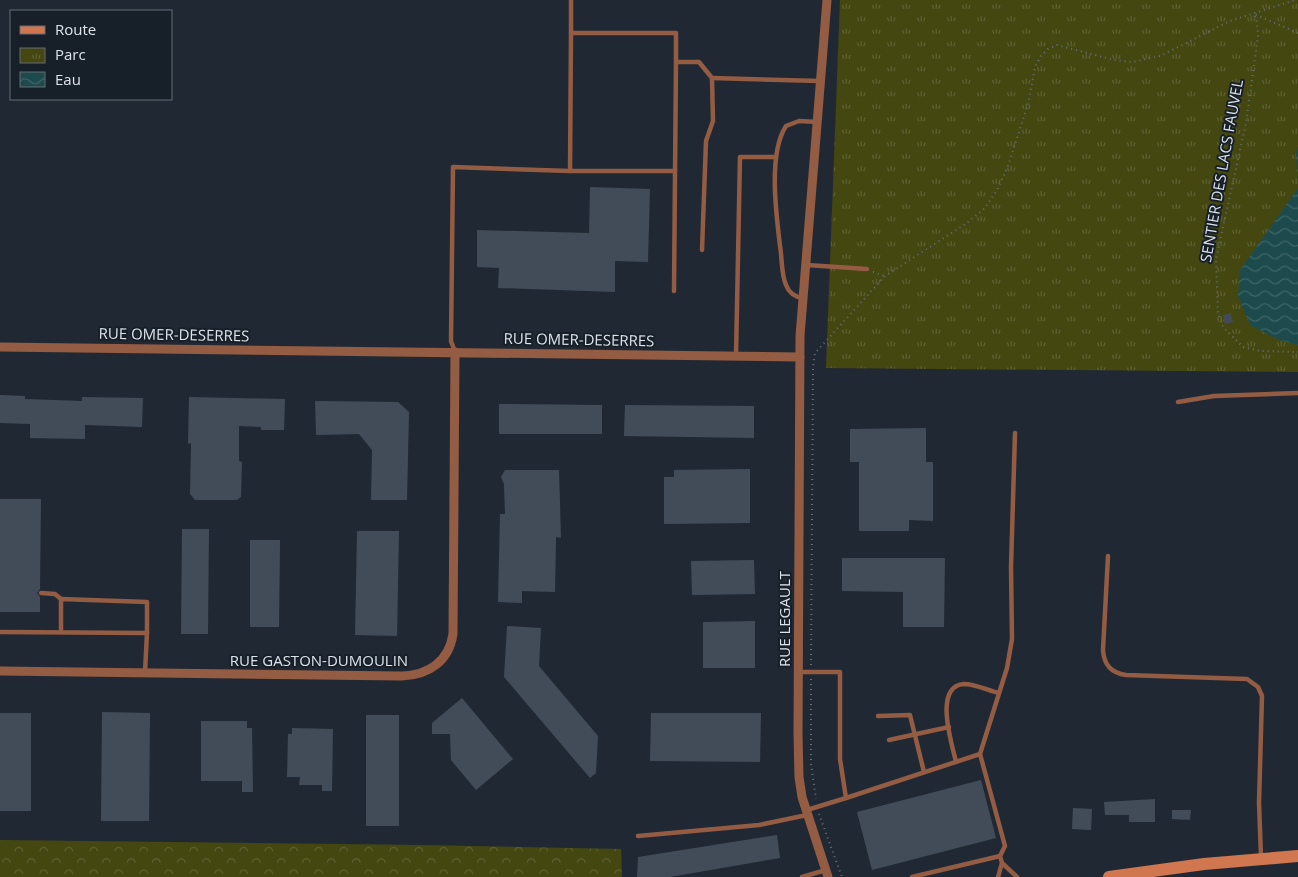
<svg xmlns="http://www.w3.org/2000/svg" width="1298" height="877" viewBox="0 0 1298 877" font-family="'Open Sans',sans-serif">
	<defs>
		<pattern id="forest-crowns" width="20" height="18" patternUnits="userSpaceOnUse" patternTransform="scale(1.25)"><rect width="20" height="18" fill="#444710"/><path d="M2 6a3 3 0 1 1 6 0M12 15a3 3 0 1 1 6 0" fill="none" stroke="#5f6133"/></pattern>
		<pattern id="park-tufts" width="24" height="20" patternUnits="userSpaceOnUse" patternTransform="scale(1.25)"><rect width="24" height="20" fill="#444710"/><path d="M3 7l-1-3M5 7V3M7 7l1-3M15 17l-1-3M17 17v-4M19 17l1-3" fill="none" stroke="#5f6133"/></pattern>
		<pattern id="water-waves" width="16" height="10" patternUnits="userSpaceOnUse" patternTransform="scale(1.25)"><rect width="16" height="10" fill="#1d4b4d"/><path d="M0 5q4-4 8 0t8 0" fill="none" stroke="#3d6567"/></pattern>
	</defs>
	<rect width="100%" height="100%" fill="#202933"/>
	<polygon fill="url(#forest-crowns)" points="0,840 422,845 621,849 622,877 0,877"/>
	<polygon fill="url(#park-tufts)" points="840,0 1298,0 1298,372 826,368"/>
	<polygon fill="url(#water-waves)" points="1298,145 1298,345 1279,340 1250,325 1238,296 1240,270 1298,188 1296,153"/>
	<g fill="#424c58">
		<polygon points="590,187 650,189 648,262 615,261 615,292 498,288 499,268 477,267 477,230 589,233"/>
		<polygon points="1231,313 1233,322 1225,324 1223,315"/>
		<polygon points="0,395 25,396 25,399 82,401 82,397 143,398 142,427 85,425 85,439 30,438 30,424 0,423"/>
		<polygon points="189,397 285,399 284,430 261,430 261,427 239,426 239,461 242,462 241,497 237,500 195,500 190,494 191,443 188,444"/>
		<polygon points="315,401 398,402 409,412 407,500 371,500 372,450 359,434 316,435"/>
		<polygon points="499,404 602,405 602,434 499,434"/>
		<polygon points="625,405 754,406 754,438 624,436"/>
		<polygon points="926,428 926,462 933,462 933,521 909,520 909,531 859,531 859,462 850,462 850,429"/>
		<polygon points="750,469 750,523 664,524 664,477 674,477 674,470"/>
		<polygon points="505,470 559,470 561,538 556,537 555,592 522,591 522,603 498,602 500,514 505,514 504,484 501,477"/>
		<polygon points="0,499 41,499 40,589 37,593 40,597 40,612 0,612"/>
		<polygon points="182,529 209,529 208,634 181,634"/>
		<polygon points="357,531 399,531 397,636 355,635"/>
		<polygon points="250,540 280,540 279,627 250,627"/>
		<polygon points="842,558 945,558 944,627 903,627 903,592 842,591"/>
		<polygon points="754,560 755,594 692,595 691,561"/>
		<polygon points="755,621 755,668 703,668 703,622"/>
		<polygon points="507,626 541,628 539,666 598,736 596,773 590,778 504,677"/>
		<polygon points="462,698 513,759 476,790 451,760 450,734 432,734 432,723"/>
		<polygon points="102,712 150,713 149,821 101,821"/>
		<rect x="0" y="713" width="31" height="98"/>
		<polygon points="651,713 761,713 760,762 650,761"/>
		<rect x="366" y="715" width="33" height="111"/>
		<polygon points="201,721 247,721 247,728 252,728 253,792 242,792 242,781 201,781"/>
		<polygon points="292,728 333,729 332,791 322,791 322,785 299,785 300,777 287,777 288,734 292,734"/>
		<polygon points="981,780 996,838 872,870 857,812"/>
		<polygon points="1155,799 1155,822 1129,822 1129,815 1105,815 1104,802"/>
		<polygon points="1073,808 1092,809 1091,830 1072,829"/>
		<polygon points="1172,810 1191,810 1190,820 1172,819"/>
		<polygon points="777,835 780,858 670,877 637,877 638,857"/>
	</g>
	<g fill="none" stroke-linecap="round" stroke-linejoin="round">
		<g stroke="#687078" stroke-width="2" stroke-dasharray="1 4" stroke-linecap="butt">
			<polyline points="1298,33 1254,14 1257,22 1258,36 1246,123 1216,259 1218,314 1223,327 1243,347 1260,351 1298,352"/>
			<polyline points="873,272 885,276"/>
			<polyline points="811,665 813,367 815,353 885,276 967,223 985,208 997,190 1008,166 1028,104 1035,67 1041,56 1048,49 1057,45 1114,60 1133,62 1160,56 1230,21 1295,0"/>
			<polyline points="811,679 811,764 816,799"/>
			<polyline points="819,814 842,877"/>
		</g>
		<g stroke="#945c43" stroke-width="4.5">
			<polyline points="571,0 571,33 676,33 676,62"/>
			<polyline points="571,33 570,171 675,171"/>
			<polyline points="712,78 820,81"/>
			<polyline points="807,265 867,269"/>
			<polyline points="674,291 676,62 699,62 712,78 713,121 706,141 702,250"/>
			<path d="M803 298C795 297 789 293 786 285 782 276 782 264 781 254 777 220 767 155 786 126L799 121 817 122"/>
			<polyline points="455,352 451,341 453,167 570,171"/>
			<polyline points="736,356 740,157 776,157"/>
			<polyline points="1178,402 1214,396 1298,393"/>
			<path d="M1108 556 1103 650C1104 665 1111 673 1126 675L1247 679 1258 687 1262 696 1259 803 1261 857"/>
			<polyline points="41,593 55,594 61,599"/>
			<polyline points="0,632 147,633 145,672"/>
			<polyline points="61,632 61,599 147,602 147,633"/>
			<polyline points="798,672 840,672 840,759 846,798 807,810"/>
			<polyline points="878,716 910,715 924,772"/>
			<polyline points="889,740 949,727"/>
			<polyline points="980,754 1007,668 1012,639 1011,567 1015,433"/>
			<path d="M956 762C952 744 933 686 964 684 975 684 989 691 999 693"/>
			<polyline points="846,798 980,754 1005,846 1000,856"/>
			<polyline points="638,836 759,825 807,815"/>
			<polyline points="802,877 826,870"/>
			<polyline points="912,877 1000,856 1002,863"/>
			<polyline points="998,877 1002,863 1017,877"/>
		</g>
		<g stroke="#945c43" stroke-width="9">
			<polyline points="827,0 800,336 798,734 799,777 802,797 828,877"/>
			<polyline points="0,347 800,357"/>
			<path d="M0 671 402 676C429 675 449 661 453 634L455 352"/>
		</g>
		<polyline stroke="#d1774f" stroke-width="12" points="1109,877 1204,864 1298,856"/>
	</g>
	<g text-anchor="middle" stroke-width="4" stroke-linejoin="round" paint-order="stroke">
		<g font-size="15" fill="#dde3ea" stroke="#171f29">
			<text transform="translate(1222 171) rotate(-80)" y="5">SENTIER DES LACS FAUVEL</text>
			<text transform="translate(174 335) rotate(1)" y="5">RUE OMER-DESERRES</text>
			<text transform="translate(579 340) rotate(1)" y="5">RUE OMER-DESERRES</text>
			<text transform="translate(785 619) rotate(-90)" y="5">RUE LEGAULT</text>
			<text x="319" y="666">RUE GASTON-DUMOULIN</text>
		</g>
	</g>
	<rect x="10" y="10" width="162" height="90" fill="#171f29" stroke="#666d76"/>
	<rect x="20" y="26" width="25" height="8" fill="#d1774f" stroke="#666d76"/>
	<text x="55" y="35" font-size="15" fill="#dde3ea">Route</text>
	<rect x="20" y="48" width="25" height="15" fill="url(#park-tufts)" stroke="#666d76"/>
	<text x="55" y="60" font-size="15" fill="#dde3ea">Parc</text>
	<rect x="20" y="72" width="25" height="15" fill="url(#water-waves)" stroke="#666d76"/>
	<text x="55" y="85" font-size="15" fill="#dde3ea">Eau</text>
</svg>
